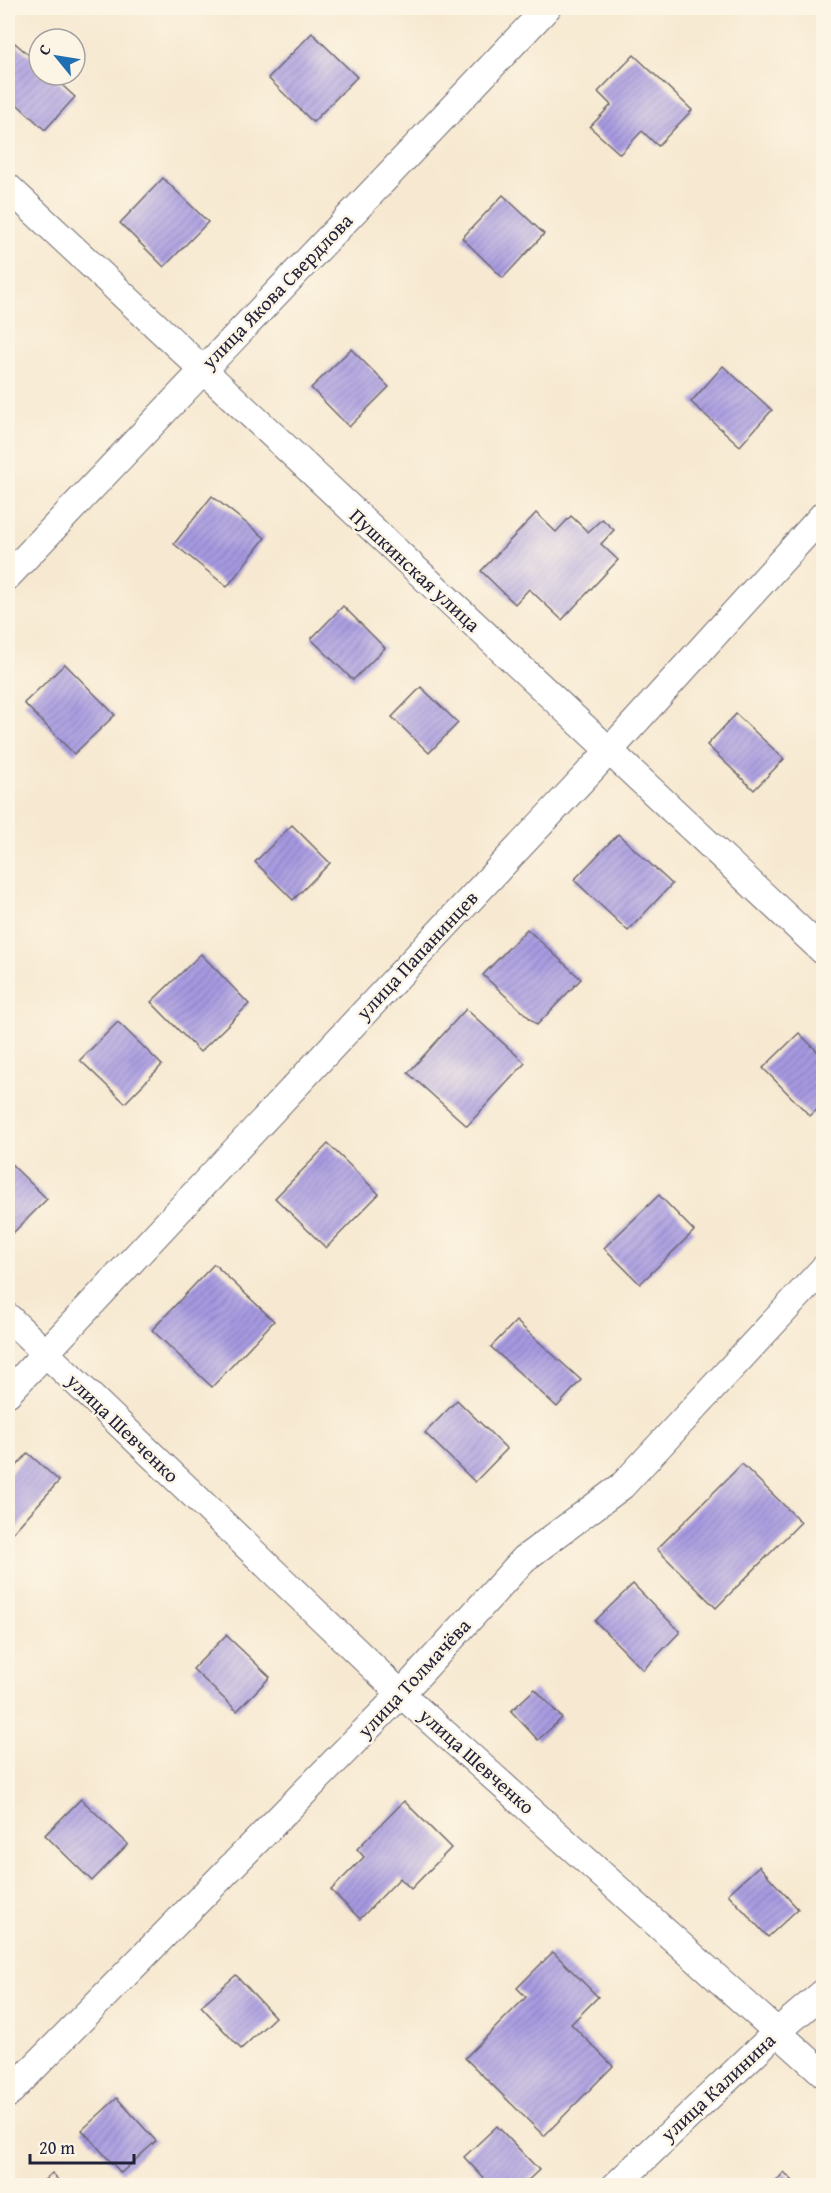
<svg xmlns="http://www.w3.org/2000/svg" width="831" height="2193" viewBox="0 0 831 2193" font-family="'Gentium Book Plus',serif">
	<defs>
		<pattern id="building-hatch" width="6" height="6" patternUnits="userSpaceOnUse" patternTransform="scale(1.5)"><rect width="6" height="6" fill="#a79ae2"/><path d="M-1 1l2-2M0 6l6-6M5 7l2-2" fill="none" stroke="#887db8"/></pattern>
	</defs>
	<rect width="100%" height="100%" fill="#fcf5e5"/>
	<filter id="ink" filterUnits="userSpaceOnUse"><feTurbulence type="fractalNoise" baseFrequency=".0167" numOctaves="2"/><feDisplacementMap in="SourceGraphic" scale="12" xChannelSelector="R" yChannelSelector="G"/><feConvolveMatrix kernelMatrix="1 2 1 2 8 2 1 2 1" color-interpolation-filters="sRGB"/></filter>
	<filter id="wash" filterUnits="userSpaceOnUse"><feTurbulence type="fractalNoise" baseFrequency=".008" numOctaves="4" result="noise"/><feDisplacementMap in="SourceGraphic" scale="24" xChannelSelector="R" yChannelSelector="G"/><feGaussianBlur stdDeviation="1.35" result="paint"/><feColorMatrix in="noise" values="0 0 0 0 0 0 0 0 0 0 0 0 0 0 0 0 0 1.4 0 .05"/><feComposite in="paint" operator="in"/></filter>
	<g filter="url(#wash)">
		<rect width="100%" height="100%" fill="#f7e9d1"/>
		<g id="blocks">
			<g fill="url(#building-hatch)">
				<polygon points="312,33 357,77 313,122 268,78"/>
				<polygon points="15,43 39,64 39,75 51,75 75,97 45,130 8,96 8,52"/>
				<polygon points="634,55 692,110 658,146 642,131 620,154 590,127 611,105 598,92"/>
				<polygon points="163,178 208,222 164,267 120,223"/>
				<polygon points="503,195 544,234 503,278 462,238"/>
				<polygon points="351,349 389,387 349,427 311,388"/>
				<polygon points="723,366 772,410 740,446 691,402"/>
				<polygon points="212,496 265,538 227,587 174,544"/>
				<polygon points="536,513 556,532 571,516 588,532 602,519 614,530 601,544 618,560 562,620 529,589 515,604 481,571"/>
				<polygon points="343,606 385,648 353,680 311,639"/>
				<polygon points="65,664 115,715 74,754 24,703"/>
				<polygon points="421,687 458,723 429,753 392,717"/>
				<polygon points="736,714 784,759 754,790 707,745"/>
				<polygon points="292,825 330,863 293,900 255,862"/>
				<polygon points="618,834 672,884 628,931 574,880"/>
				<polygon points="527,929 581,979 537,1025 483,975"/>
				<polygon points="201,954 249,1004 200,1052 151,1002"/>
				<polygon points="466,1009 525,1063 467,1126 408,1073"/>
				<polygon points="118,1022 162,1065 125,1103 80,1060"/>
				<polygon points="799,1033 824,1058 824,1103 810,1116 763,1068"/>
				<polygon points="328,1144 379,1194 326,1248 275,1198"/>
				<polygon points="8,1161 47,1199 9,1237 8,1236"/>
				<polygon points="659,1195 694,1231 640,1284 604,1248"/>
				<polygon points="214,1264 274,1321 212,1387 152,1330"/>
				<polygon points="516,1321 581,1380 557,1407 491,1347"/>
				<polygon points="457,1400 507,1449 475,1482 425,1433"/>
				<polygon points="28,1453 59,1481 8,1538 8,1476"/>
				<polygon points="742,1464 801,1522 716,1608 657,1549"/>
				<polygon points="633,1584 680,1632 643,1670 595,1621"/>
				<polygon points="226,1635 270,1677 237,1711 193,1669"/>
				<polygon points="535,1689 562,1718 538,1740 511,1711"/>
				<polygon points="81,1799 128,1844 92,1881 45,1835"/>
				<polygon points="404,1801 451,1848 411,1889 400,1878 360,1919 331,1890 364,1857 357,1849"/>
				<polygon points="759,1866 798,1909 768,1937 728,1894"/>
				<polygon points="553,1952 598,1997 571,2024 613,2066 544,2136 465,2058 526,1997 517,1988"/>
				<polygon points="236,1975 275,2017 241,2049 201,2006"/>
				<polygon points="117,2098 156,2141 121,2173 82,2130"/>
				<polygon points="497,2126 539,2170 522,2186 491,2186 464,2157"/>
				<polygon points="784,2172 798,2186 772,2186"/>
				<polygon points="52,2173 63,2186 38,2186"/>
			</g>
		</g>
	</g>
	<g filter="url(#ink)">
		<use href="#blocks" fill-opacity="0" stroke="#6d6870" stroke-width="1.5"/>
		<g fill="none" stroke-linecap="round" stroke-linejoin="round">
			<defs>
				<g id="minor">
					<polyline points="8,187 824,952"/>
					<polyline points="8,576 547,8"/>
					<polyline points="8,1317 401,1694 824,2074"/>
					<polyline points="8,1393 609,751 824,514"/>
					<polyline points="8,2094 401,1694 524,1559 622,1486 824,1268"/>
					<polyline points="615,2186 778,2031 824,1992"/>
				</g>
			</defs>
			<use href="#minor" stroke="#6d6870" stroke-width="29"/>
			<use href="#minor" stroke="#fff" stroke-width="27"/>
		</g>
	</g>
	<g text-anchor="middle" stroke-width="5" stroke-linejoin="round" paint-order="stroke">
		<g font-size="20" fill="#22223b" stroke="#fcf5e5">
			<text transform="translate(277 291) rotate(-46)" y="7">улица Якова Свердлова</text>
			<text transform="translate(415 570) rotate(43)" y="7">Пушкинская улица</text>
			<text transform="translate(417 955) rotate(-47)" y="7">улица Папанинцев</text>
			<text transform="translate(123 1428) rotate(44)" y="7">улица Шевченко</text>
			<text transform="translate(414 1678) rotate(-47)" y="7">улица Толмачёва</text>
			<text transform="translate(477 1761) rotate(42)" y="7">улица Шевченко</text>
			<text transform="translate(718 2087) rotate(-43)" y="7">улица Калинина</text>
		</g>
	</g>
	<rect width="831" height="2193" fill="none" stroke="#fcf5e5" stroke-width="30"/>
	<g transform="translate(57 57) rotate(300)"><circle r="28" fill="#fcf5e5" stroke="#a5a1a1" stroke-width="1.5"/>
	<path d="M0-4.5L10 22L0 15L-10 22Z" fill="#1f6fb2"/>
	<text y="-9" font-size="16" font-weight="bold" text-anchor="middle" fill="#22223b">С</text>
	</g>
	<path d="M30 2154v9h104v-9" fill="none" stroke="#22223b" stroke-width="3"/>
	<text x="39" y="2154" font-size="18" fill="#22223b" stroke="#fcf5e5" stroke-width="4.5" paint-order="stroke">20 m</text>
</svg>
